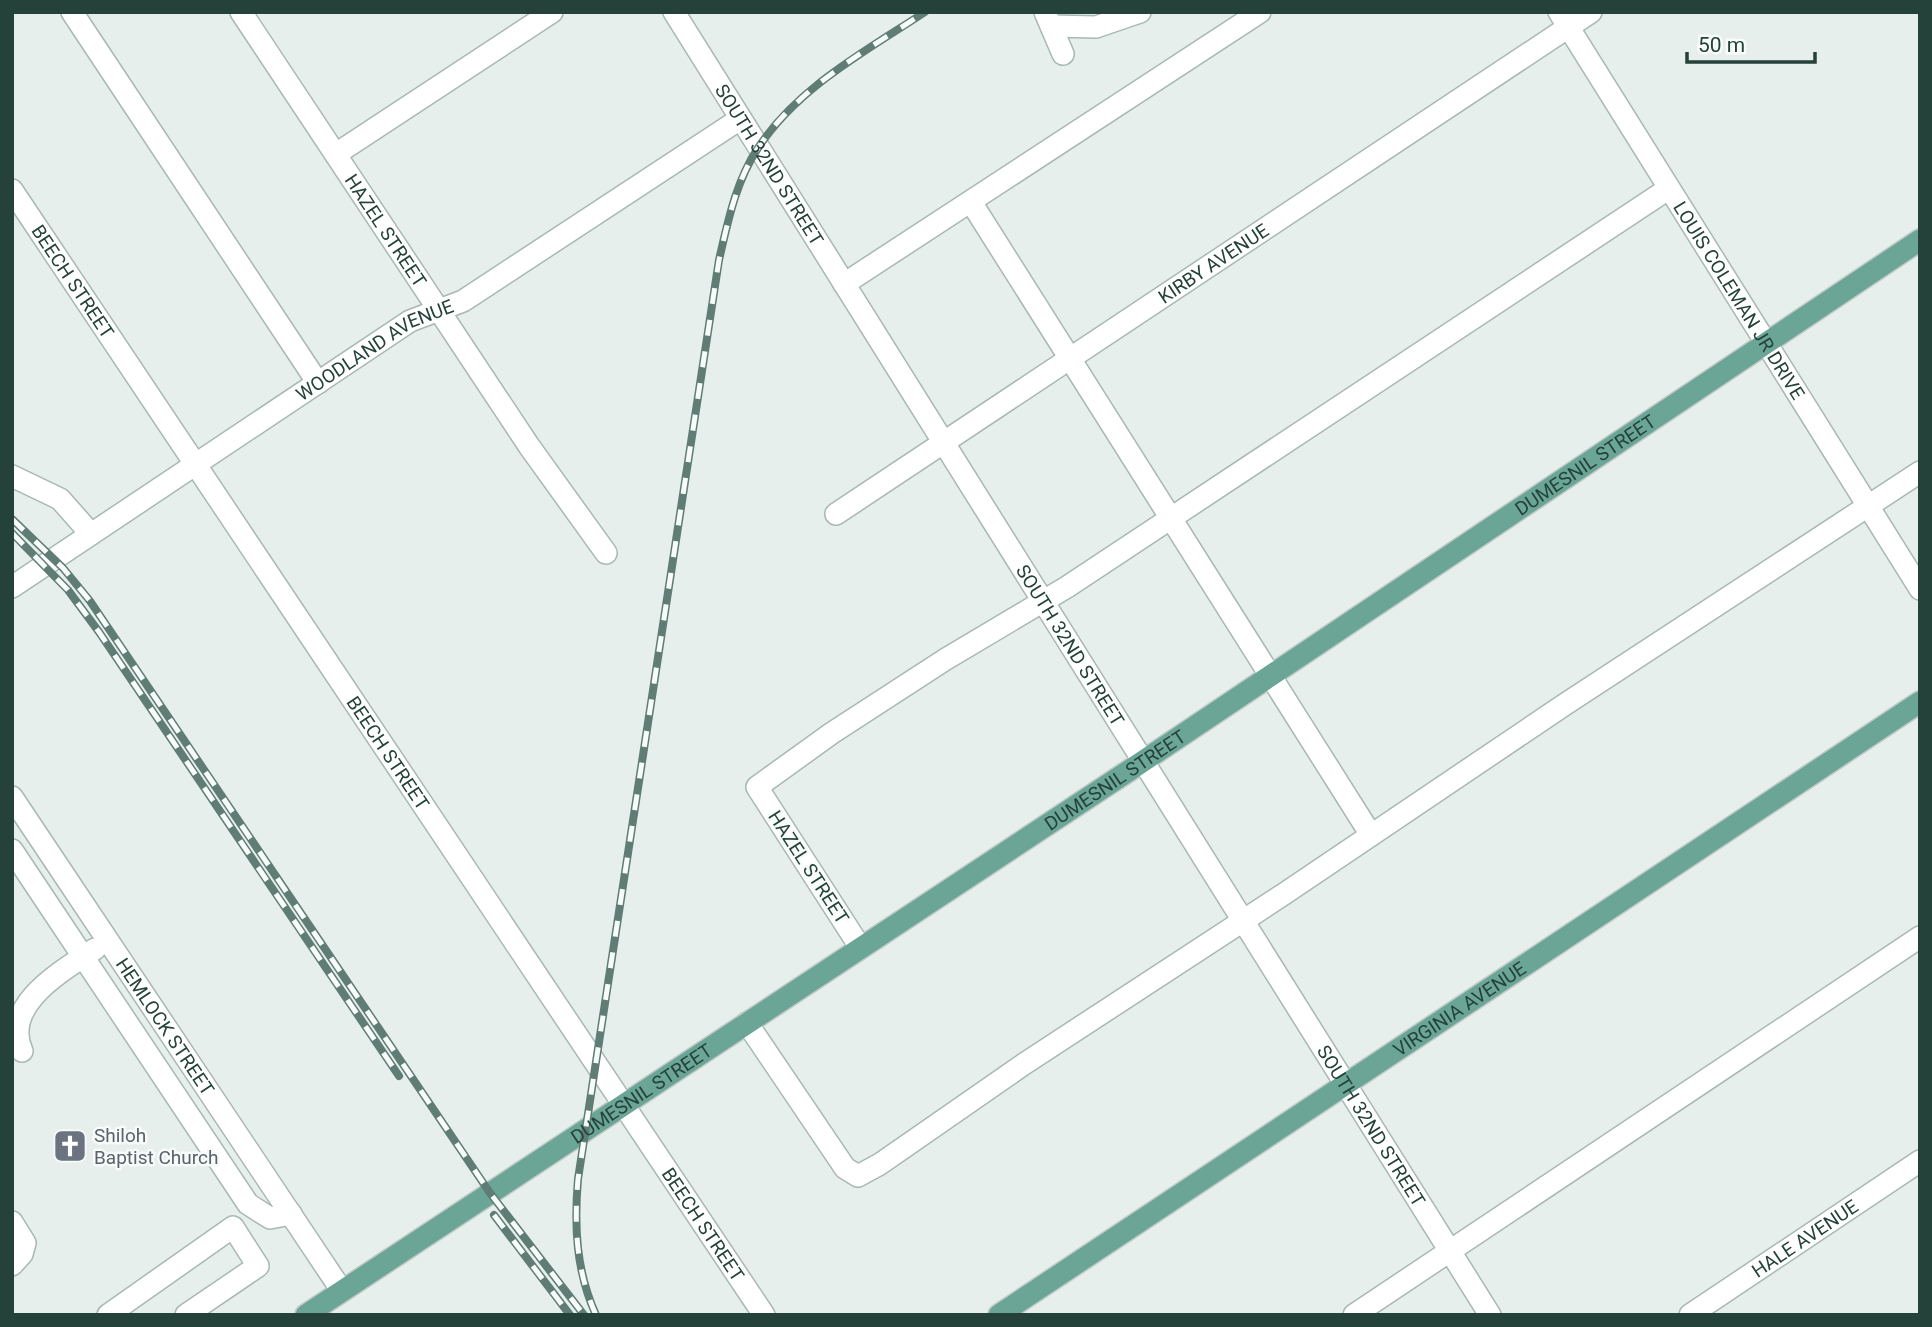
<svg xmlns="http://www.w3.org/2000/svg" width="1932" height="1327" viewBox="0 0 1932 1327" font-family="Roboto,sans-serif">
	<rect width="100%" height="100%" fill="#e6efeb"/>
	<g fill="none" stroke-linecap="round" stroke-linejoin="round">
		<defs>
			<g id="minor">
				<polyline points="72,12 318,383"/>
				<path id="s1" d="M241 12 529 446 606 553"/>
				<path id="s2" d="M674 12 1490 1315"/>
				<polyline points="1045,12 1063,54"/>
				<path id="s3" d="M1559 12 1920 589"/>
				<polyline points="1051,26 1096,27 1140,12"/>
				<polyline points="336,154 552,12"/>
				<path id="s4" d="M12 190 764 1315"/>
				<polyline points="971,202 1371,835"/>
				<polyline points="844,284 1260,12"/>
				<polyline points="12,476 60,499 91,534"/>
				<path id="s5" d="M836 514 1591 12"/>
				<path id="s6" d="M12 587 410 321 463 301 740 119"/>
				<path id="s7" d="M12 797 342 1291"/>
				<polyline points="12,850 248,1204 270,1218 291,1214"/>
				<polyline points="860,947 757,787 832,733 946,659 1067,587 1668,189"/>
				<polyline points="747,1023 845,1168 858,1176 880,1164 1024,1064 1284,894 1564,705 1920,472"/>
				<path d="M22 1051C1 1005 62 971 95 949"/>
				<polyline points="12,1222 25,1243 22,1254 12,1265"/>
				<polyline points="108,1315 233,1227 258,1266 186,1315"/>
				<polyline points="1354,1315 1920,937"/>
				<path id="s8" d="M1690 1315 1920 1161"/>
			</g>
			<g id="major">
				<path id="s9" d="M306 1315 1130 770 1920 240"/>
				<path id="s10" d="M999 1315 1920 702"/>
			</g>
		</defs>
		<use href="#minor" stroke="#a8b8b2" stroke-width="24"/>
		<use href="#major" stroke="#c2cac8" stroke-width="24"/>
		<use href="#minor" stroke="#fff" stroke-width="21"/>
		<use href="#major" stroke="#6aa596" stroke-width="21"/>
		<defs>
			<g id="rail">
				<polyline points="12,519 63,568 90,601 490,1193 584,1315"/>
				<polyline points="12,533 68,590 99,632 399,1076"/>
				<polyline points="494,1215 570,1315"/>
				<path d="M596 1315C576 1271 574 1226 578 1179L719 260C728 221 736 181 758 148 798 87 866 51 925 12"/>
			</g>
		</defs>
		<use href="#rail" stroke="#5f7d75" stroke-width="8"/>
		<use href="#rail" stroke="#f7fbf9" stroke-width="5" stroke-dasharray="16" stroke-linecap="butt"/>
	</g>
	<defs>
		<symbol id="church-square" viewBox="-11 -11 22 22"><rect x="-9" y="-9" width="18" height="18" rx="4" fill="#6b7280" stroke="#f7fbf9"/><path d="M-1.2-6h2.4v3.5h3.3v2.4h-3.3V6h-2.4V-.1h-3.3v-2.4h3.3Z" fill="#fff"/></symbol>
	</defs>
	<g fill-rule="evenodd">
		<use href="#church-square" x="51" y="1127" width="38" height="38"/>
	</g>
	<g text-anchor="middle" stroke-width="5" stroke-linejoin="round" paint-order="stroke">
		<g font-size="19" fill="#24423a" stroke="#f7fbf9">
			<text dy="7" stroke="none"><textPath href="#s2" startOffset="180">SOUTH 32ND STREET</textPath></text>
			<text dy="7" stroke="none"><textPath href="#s1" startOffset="262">HAZEL STREET</textPath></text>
			<text dy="7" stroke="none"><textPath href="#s5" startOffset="453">KIRBY AVENUE</textPath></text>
			<text dy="7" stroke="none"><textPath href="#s4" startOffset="110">BEECH STREET</textPath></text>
			<text dy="7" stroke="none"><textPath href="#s3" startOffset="340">LOUIS COLEMAN JR DRIVE</textPath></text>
			<text dy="7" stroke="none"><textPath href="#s6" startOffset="434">WOODLAND AVENUE</textPath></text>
			<text dy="7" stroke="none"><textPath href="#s9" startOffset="1536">DUMESNIL STREET</textPath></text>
			<text dy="7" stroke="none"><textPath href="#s2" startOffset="747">SOUTH 32ND STREET</textPath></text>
			<text dy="7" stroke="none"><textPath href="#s4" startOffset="677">BEECH STREET</textPath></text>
			<text dy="7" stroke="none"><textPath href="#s9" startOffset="970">DUMESNIL STREET</textPath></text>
			<text transform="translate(809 867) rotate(57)" y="7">HAZEL STREET</text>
			<text dy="7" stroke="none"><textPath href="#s10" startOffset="553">VIRGINIA AVENUE</textPath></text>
			<text dy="7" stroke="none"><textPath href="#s7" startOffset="276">HEMLOCK STREET</textPath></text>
			<text dy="7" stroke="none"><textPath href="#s9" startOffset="402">DUMESNIL STREET</textPath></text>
			<text dy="7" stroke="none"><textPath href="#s2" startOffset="1314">SOUTH 32ND STREET</textPath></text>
			<text dy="7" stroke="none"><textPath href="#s4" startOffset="1244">BEECH STREET</textPath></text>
			<text dy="7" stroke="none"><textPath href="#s8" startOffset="138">HALE AVENUE</textPath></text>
		</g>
		<g font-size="19" fill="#5b616d" stroke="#f7fbf9" text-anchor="start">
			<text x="94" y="1142">Shiloh<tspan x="94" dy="22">Baptist Church</tspan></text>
		</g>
	</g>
	<rect width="1932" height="1327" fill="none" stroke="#24423a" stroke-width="28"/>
	<path d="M1687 52v10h128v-10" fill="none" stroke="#24423a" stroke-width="3.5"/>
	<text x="1698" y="52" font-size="21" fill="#24423a" stroke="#f7fbf9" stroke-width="5" paint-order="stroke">50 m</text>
</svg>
